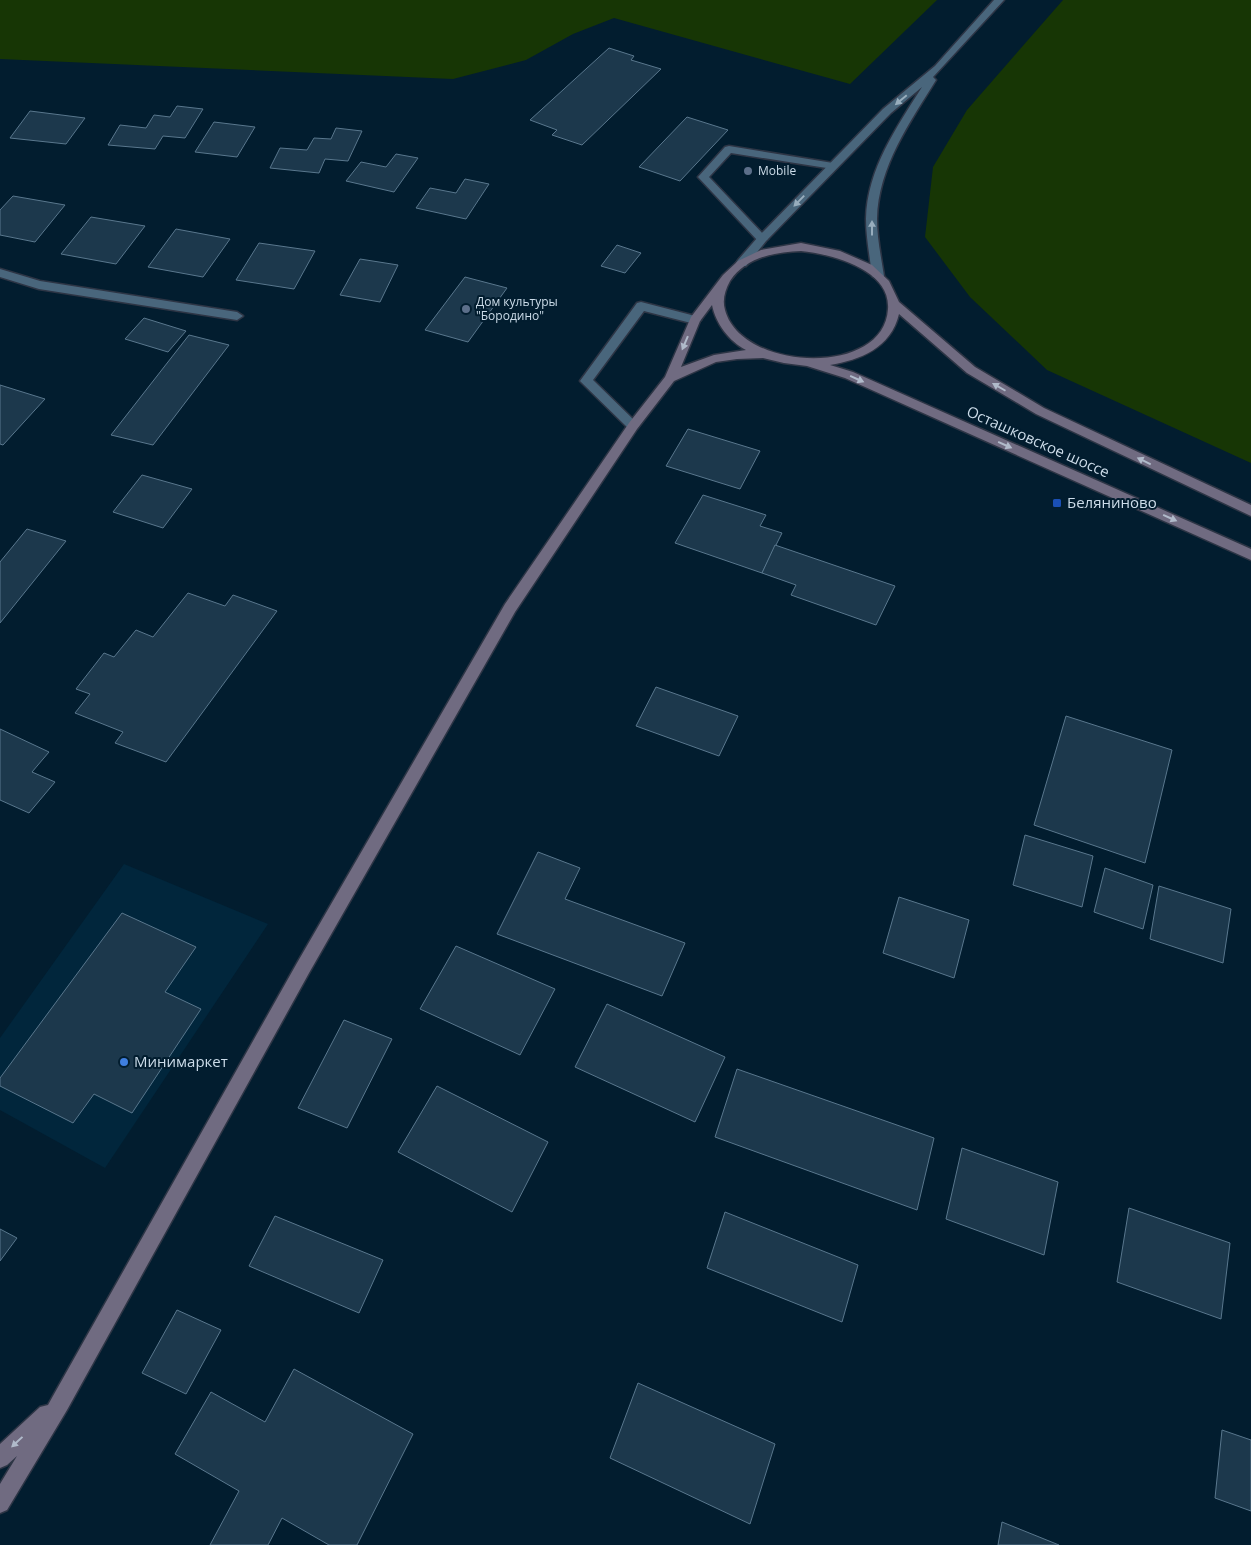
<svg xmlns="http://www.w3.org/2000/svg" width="1251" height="1545" viewBox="0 0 1251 1545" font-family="'Open Sans',sans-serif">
	<rect width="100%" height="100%" fill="#021d2f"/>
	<polygon fill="#01263c" points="124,864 268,924 105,1168 0,1110 0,1038"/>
	<g fill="#173605">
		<polygon points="0,0 937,0 850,84 614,18 573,34 526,60 453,79 0,59"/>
		<polygon points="1063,0 1251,0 1251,463 1047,370 970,297 925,237 933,167 967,110"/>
	</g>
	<g fill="#1c384c" stroke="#59778d">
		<polygon points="609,48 634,56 631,60 661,69 582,145 552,135 557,130 530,120"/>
		<polygon points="177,106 203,109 185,138 163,136 155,149 108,145 120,125 146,128 154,115 170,117"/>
		<polygon points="30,111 85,118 66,144 10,138"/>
		<polygon points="687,117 728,130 680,181 639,167"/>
		<polygon points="214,122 255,127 237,157 195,152"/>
		<polygon points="336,128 362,131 348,161 325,159 319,173 270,168 280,148 307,150 314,138 331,139"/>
		<polygon points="396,154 418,158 394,192 346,181 361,162 386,167"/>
		<polygon points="465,179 489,184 466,219 416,208 430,188 456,193"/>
		<polygon points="13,196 65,205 35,242 0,235 0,210"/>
		<polygon points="91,217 145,226 116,264 61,254"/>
		<polygon points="176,229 230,239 203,277 148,267"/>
		<polygon points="259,243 315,251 294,289 236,280"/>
		<polygon points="617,245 641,253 625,273 601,266"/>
		<polygon points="360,259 398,265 380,302 340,295"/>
		<polygon points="465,277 507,288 468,342 425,330"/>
		<polygon points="144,318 186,331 168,352 125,339"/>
		<polygon points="189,335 229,345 153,445 111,435"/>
		<polygon points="0,385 45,399 3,445 0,444"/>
		<polygon points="688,429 760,451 740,489 666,466"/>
		<polygon points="142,475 192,489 163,528 113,512"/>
		<polygon points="703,495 766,515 760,526 782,533 762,573 675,543"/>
		<polygon points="27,529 66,541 0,623 0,562"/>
		<polygon points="775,545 895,586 876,625 791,595 796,585 762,573"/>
		<polygon points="188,593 225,606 233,595 277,611 166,762 115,743 123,732 75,713 90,694 76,689 104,653 114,657 136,630 153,637"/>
		<polygon points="656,687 738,716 719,756 636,726"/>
		<polygon points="1066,716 1172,750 1145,863 1034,825"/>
		<polygon points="0,729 49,752 32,772 55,782 29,813 0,800"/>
		<polygon points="1025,835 1093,856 1082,907 1013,885"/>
		<polygon points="538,852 580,868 565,899 685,943 662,996 497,934"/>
		<polygon points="1105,868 1153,885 1143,929 1094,912"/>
		<polygon points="1159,886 1231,909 1223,963 1150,939"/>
		<polygon points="899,897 969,920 954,978 883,953"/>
		<polygon points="122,913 196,947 165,992 201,1009 132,1113 94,1094 73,1123 0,1086 0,1078"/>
		<polygon points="456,946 555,989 520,1055 420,1009"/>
		<polygon points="607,1004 725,1057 695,1122 575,1067"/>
		<polygon points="344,1020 392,1039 347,1128 298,1108"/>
		<polygon points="737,1069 934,1138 917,1210 715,1137"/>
		<polygon points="437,1086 548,1142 512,1212 398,1152"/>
		<polygon points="962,1148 1058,1182 1044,1255 946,1219"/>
		<polygon points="1129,1208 1230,1243 1221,1319 1117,1282"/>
		<polygon points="725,1212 858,1265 842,1322 707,1268"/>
		<polygon points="275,1216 383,1260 359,1313 249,1266"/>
		<polygon points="0,1229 17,1238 0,1261"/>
		<polygon points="177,1310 221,1330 186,1394 142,1373"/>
		<polygon points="294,1369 413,1434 357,1545 329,1545 282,1518 268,1545 210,1545 239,1491 175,1454 211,1392 265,1422"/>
		<polygon points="638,1383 775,1444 750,1524 610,1458"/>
		<polygon points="1222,1430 1251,1440 1251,1511 1215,1498"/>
		<polygon points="1002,1522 1059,1545 998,1545"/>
	</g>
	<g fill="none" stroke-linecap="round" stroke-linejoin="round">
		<defs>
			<g id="lane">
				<polygon points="729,146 833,163 838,166 833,169 731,153 709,177 766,237 768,239 762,242 758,241 698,177 725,147"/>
				<polygon points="0,269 40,281 237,312 243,316 237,320 39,289 0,277"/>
				<polygon points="641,302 699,317 701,320 695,324 644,311 593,380 637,423 639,426 633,430 629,429 580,381 637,303"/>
			</g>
			<path id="street" d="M994 0H1004L933 77 936 80C910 122 878 167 877 219 877 238 881 257 884 276L882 279 878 280 872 276C870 257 866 238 866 219 867 169 897 127 922 87L891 113 766 241 746 266H738L736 263 738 260 758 237 883 109 935 66Z"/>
			<path id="secondary" d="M801 243 840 251 872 265 889 281 899 302 975 367 1044 408 1251 505V516L1036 414 967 373 899 314C891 348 860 360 830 365L853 372 1251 549V560L845 378 807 366 784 363 763 358 737 359 716 362 674 381 637 429 515 612 309 973 67 1410 7 1510 0 1513V1484L17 1456 7 1465 0 1468V1444L40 1407 48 1405 53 1396 297 963 505 604 629 423 665 377 691 317 723 275 738 261 761 250ZM801 251C831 254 891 269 888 309 884 378 741 371 725 310 722 300 725 290 730 281 746 257 775 252 801 251ZM712 305C716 324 729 341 746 350L714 355 681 367 700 321Z"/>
		</defs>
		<use href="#lane" stroke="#2d3545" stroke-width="3"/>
		<use href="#street" stroke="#2d3545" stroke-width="3"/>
		<use href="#secondary" stroke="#2d3545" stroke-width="3"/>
		<use href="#lane" fill="#49667c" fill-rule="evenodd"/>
		<use href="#street" fill="#49667c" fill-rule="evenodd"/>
		<use href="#secondary" fill="#706b81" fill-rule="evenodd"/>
	</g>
	<defs><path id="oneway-solid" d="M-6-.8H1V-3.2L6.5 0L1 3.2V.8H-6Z" transform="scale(1.25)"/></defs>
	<g fill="#98adbd">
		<use href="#oneway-solid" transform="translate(901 100) rotate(140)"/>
		<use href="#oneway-solid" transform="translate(799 201) rotate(134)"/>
		<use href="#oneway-solid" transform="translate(872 228) rotate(-90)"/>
	</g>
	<g fill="#b0baca">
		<use href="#oneway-solid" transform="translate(685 343) rotate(113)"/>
		<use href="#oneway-solid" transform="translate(857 379) rotate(24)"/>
		<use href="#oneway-solid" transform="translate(999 387) rotate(-150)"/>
		<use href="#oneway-solid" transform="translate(1005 445) rotate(24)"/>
		<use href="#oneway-solid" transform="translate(1144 461) rotate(-154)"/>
		<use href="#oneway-solid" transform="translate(1170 518) rotate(24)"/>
		<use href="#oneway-solid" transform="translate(17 1442) rotate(137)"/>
	</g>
	<g fill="#5c6f8a" stroke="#021d2f" stroke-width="2">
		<circle cx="748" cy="171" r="5"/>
		<circle cx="466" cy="309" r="5"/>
	</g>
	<rect fill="#1a4fb4" stroke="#021d2f" stroke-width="2" x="1052" y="498" width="10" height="10" rx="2.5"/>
	<circle fill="#3f7fe0" stroke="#021d2f" stroke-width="2" cx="124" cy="1062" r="5"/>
	<g text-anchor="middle" stroke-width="4" stroke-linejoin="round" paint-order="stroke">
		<g font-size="12" fill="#ccdce9" stroke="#021d2f" text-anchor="start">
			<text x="758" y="175">Mobile</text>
			<text x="476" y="306">Дом культуры<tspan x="476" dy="14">"Бородино"</tspan></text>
		</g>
		<g font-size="15" fill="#ccdce9" stroke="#021d2f">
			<text transform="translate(1038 442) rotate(24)" y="5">Осташковское шоссе</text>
		</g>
		<g font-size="15" fill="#ccdce9" stroke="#021d2f" text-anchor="start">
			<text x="1067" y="508">Беляниново</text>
			<text x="134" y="1067">Минимаркет</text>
		</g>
	</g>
</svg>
